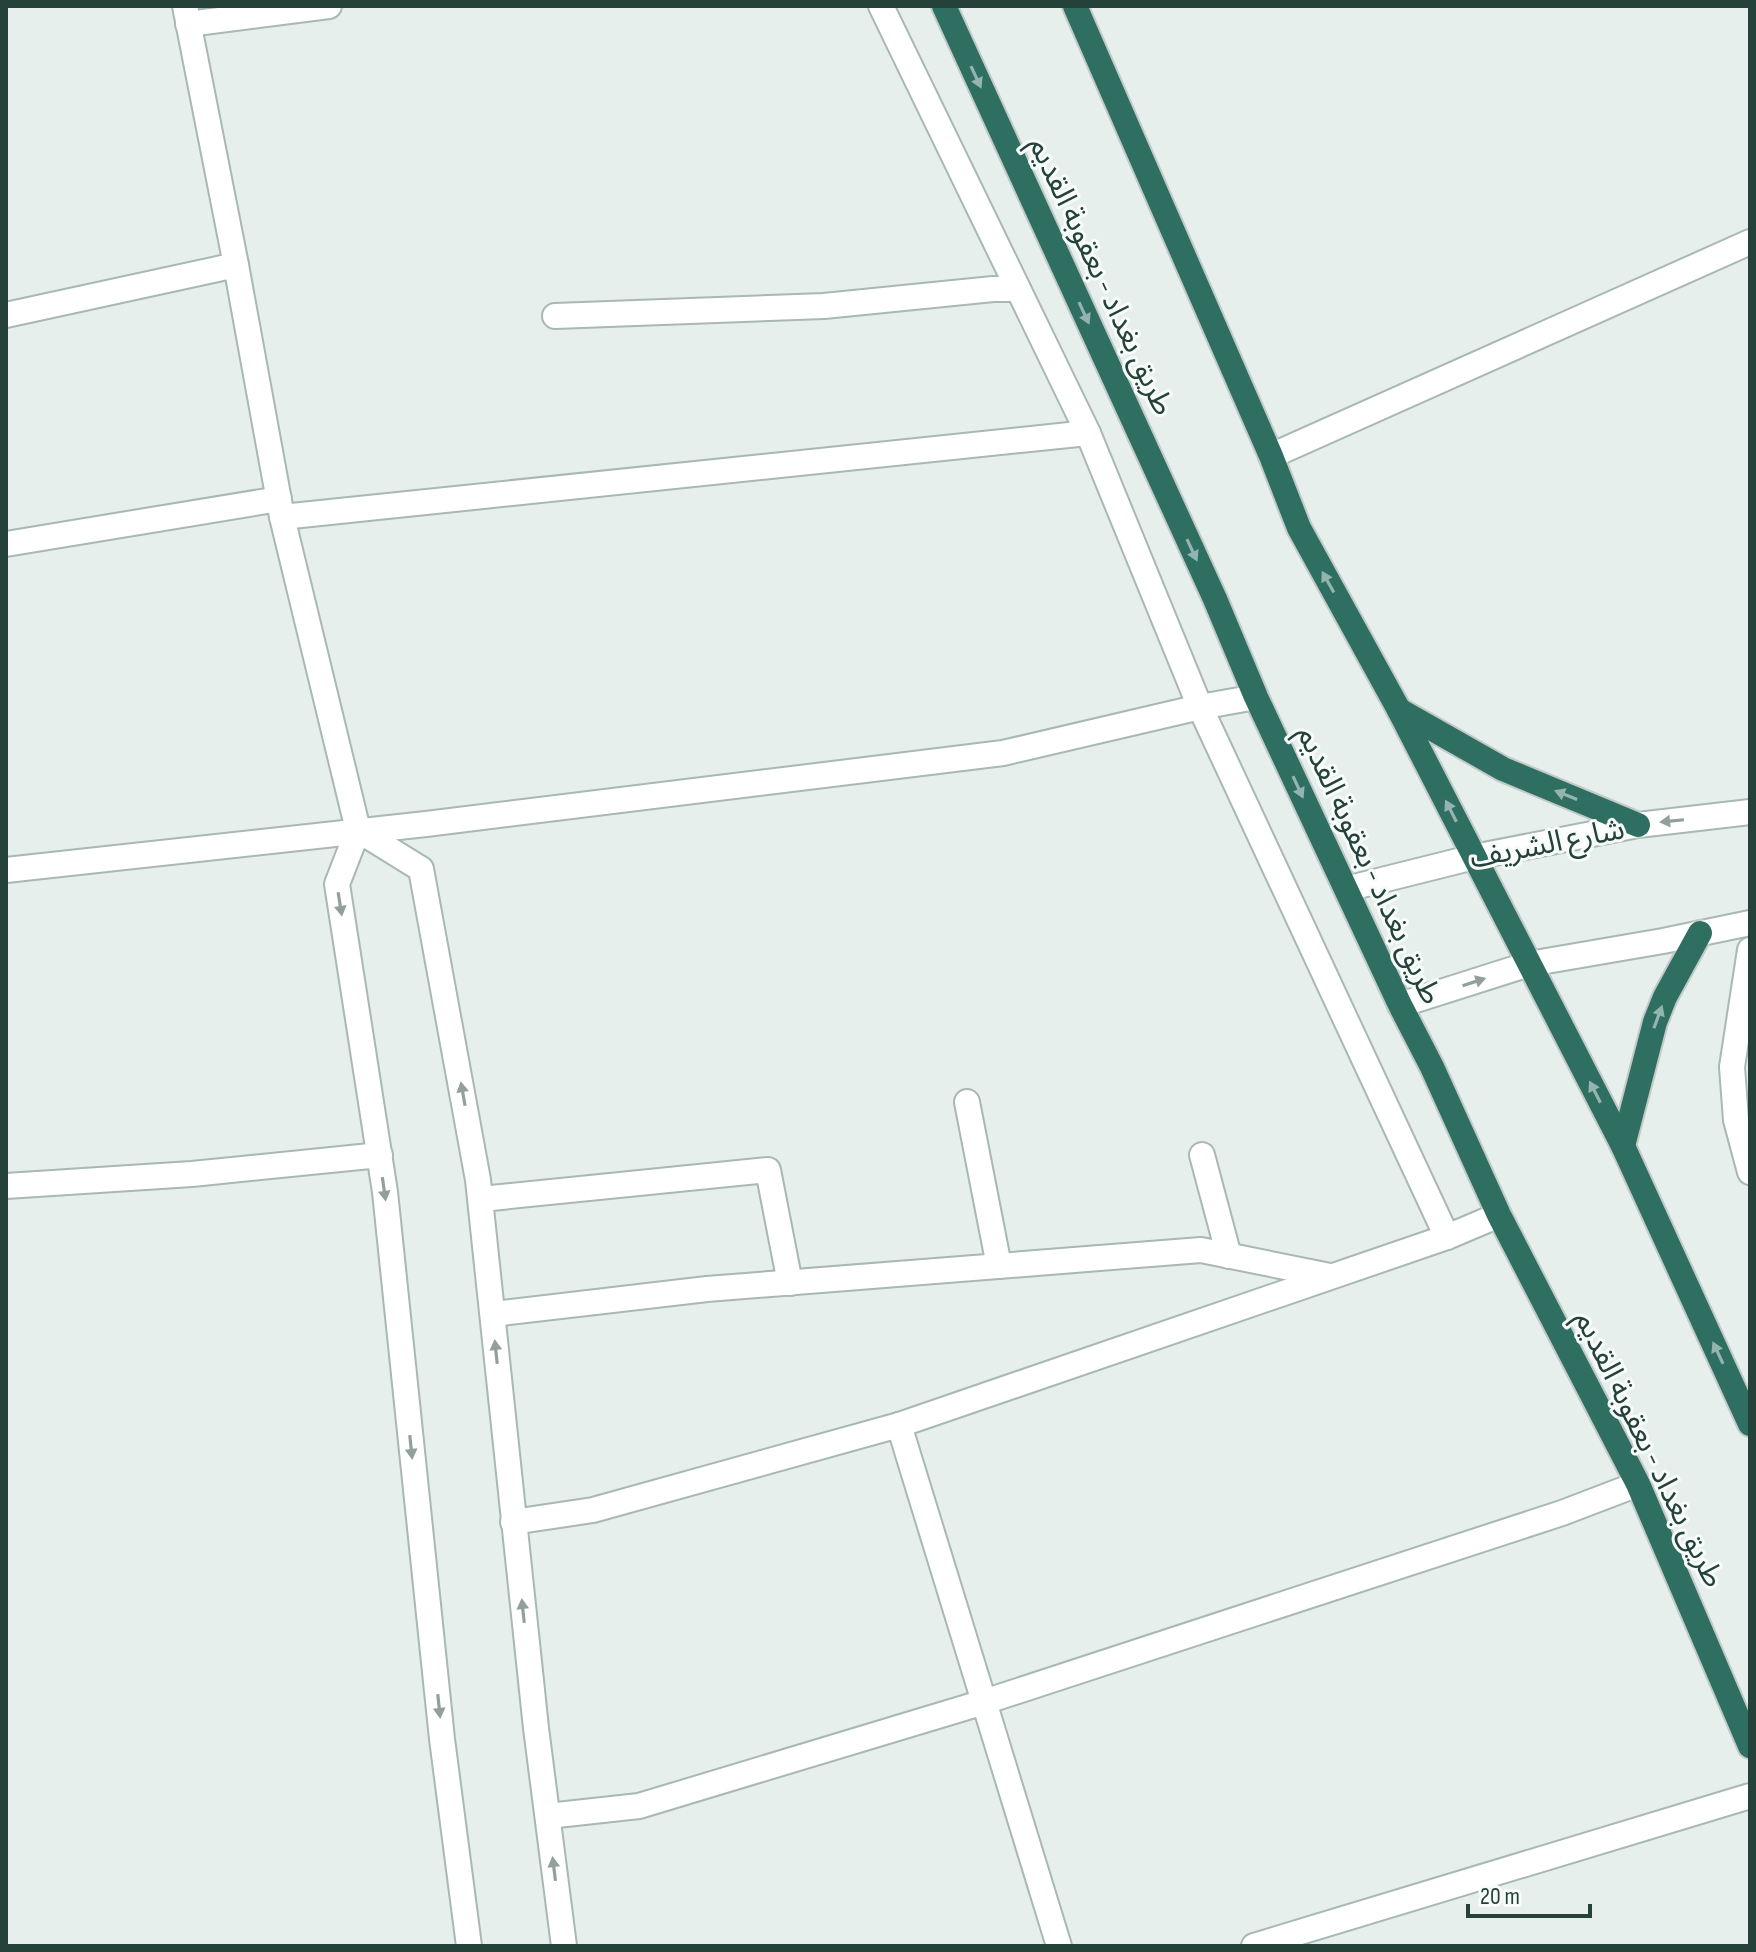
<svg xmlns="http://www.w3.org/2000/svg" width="1756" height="1952" viewBox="0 0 1756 1952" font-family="'Sofia Sans Condensed','Noto Sans Arabic',sans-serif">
	<rect width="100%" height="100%" fill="#e6efeb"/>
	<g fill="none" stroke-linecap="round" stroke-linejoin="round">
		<defs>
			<g id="minor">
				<polyline points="185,6 236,265 282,517 358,830 337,884 385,1192 442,1739 469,1946"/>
				<polyline points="881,6 1088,433 1200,707 1447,1237"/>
				<polyline points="188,24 329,6"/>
				<polyline points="6,315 236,265"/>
				<polyline points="555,316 824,306 993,289 1018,289"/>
				<polyline points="1271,456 1750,242"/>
				<polyline points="282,517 1088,433"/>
				<polyline points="6,544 279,499"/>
				<polyline points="358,830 421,869 478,1180 536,1728 564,1946"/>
				<polyline points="6,870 426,824 1003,753 1200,707 1256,697"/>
				<polyline points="1346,889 1474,857 1638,825 1750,812"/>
				<polyline points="1750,950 1732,1067 1736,1120 1750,1172"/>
				<polyline points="1400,1005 1529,964 1663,941 1750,923"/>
				<polyline points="967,1102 999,1266"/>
				<polyline points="1202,1155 1229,1256"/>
				<polyline points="6,1186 192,1174 380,1155"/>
				<polyline points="481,1199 768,1170 790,1283"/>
				<polyline points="493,1314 707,1289 1201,1250 1330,1276"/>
				<polyline points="899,1425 1059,1946"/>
				<polyline points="513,1522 593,1510 899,1425 1447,1237 1499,1215"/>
				<polyline points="548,1816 639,1806 984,1702 1562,1513 1638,1484"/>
				<polyline points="1254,1946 1750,1796"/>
			</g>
			<g id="highway">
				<polyline points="944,6 1215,599 1256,697 1400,1005 1432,1067 1499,1215 1638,1484 1750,1746"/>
				<polyline points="1075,6 1271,456 1299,528 1399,710 1623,1146 1750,1424"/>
				<polyline points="1399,710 1503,769 1638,825"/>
				<polyline points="1623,1146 1655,1022 1665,997 1700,933"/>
			</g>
		</defs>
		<use href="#minor" stroke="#a8b8b2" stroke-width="28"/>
		<use href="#highway" stroke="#c2cac8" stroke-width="28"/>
		<use href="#minor" stroke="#fff" stroke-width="24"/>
		<use href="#highway" stroke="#2f6f62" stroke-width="24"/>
	</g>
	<defs><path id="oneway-solid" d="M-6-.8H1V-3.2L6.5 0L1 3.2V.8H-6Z" transform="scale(2)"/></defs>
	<g fill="#93b5ae">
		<use href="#oneway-solid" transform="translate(976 77) rotate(65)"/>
		<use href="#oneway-solid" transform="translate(1084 313) rotate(65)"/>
		<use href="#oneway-solid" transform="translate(1192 550) rotate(65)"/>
		<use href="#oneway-solid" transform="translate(1328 582) rotate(-119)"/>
		<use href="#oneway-solid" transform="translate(1298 787) rotate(65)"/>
		<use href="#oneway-solid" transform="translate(1566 795) rotate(-158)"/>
		<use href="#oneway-solid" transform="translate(1451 811) rotate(-117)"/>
		<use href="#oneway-solid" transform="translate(1658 1017) rotate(-70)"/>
		<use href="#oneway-solid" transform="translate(1595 1092) rotate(-117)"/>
		<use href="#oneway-solid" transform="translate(1718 1353) rotate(-115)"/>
	</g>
	<g fill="#92a09c">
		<use href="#oneway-solid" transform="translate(1672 821) rotate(174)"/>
		<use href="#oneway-solid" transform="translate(340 904) rotate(81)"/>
		<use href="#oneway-solid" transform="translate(1474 982) rotate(-18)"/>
		<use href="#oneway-solid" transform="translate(463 1094) rotate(-100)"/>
		<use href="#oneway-solid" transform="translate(384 1189) rotate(82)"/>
		<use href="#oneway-solid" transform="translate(496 1352) rotate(-96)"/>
		<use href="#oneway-solid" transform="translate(411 1447) rotate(84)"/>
		<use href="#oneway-solid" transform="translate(523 1611) rotate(-96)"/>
		<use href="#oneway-solid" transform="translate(439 1706) rotate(84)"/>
		<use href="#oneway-solid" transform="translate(554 1869) rotate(-97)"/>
	</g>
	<g text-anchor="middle" stroke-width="6" stroke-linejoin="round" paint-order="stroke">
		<g font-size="30" fill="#24423a" stroke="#f7fbf9">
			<text transform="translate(1102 276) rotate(65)" y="10">طريق بغداد - بعقوبة القديم</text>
			<text transform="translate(1547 843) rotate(-11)" y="10">شارع الشريف</text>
			<text transform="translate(1370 865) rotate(65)" y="10">طريق بغداد - بعقوبة القديم</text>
			<text transform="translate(1650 1449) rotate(64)" y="10">طريق بغداد - بعقوبة القديم</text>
		</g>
	</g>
	<rect width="1756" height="1952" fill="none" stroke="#24423a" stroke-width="16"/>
	<path d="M1468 1904v12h122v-12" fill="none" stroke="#24423a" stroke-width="4"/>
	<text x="1480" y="1904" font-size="24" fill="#24423a" stroke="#f7fbf9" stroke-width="6" paint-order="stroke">20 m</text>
</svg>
